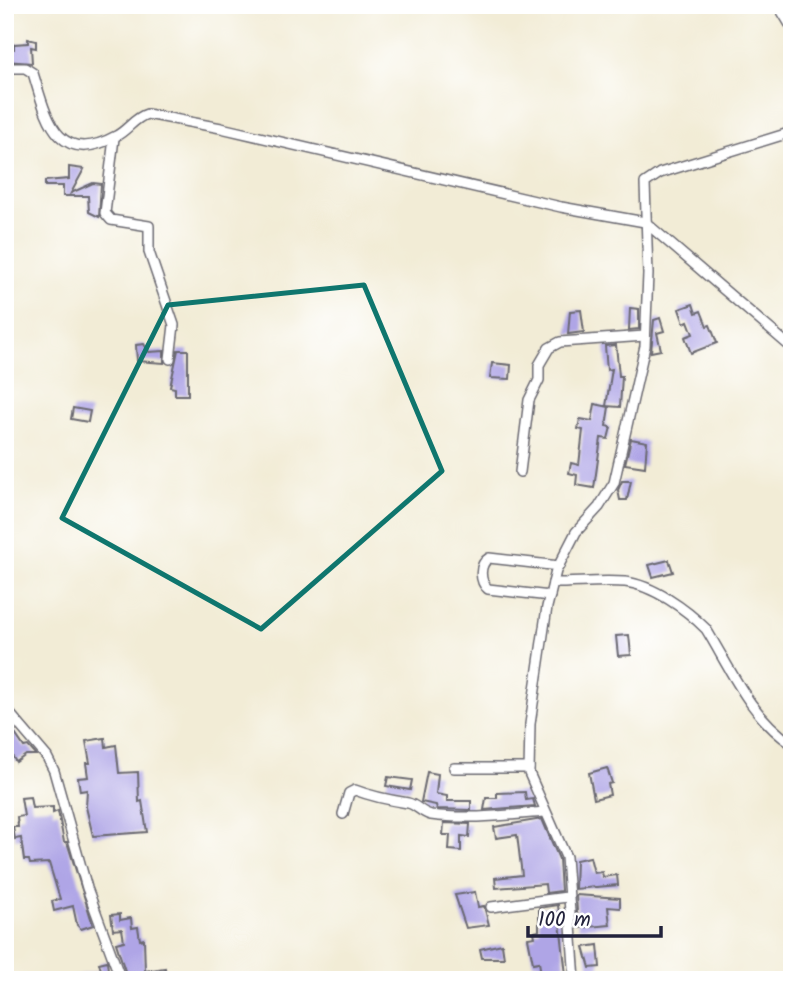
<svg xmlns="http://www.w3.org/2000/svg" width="797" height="985" viewBox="0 0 797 985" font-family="Kalam,sans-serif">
	<rect width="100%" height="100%" fill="#fff"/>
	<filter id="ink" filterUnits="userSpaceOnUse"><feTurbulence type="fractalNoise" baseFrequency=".0143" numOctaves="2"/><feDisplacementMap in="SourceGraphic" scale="14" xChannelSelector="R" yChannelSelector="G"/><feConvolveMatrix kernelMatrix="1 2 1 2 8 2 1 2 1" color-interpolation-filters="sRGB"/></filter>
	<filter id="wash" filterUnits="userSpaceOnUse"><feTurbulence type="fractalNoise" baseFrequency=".00686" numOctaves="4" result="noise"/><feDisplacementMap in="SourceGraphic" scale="28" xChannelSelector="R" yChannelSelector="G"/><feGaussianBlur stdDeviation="1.57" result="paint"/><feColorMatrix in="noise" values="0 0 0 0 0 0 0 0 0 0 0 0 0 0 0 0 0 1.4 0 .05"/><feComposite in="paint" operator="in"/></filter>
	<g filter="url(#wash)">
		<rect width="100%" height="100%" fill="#f2ecd6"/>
		<g id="blocks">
			<g fill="#afa5e6">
				<polygon points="28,39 36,41 36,48 31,47 32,63 5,61 5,49 14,49 14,44 28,43"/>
				<polygon points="69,167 84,169 71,193 93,183 101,184 99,217 89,212 88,196 63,196 63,186 45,186 45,181 69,179"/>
				<polygon points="693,304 696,313 701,311 707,326 710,325 717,343 691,353 685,337 693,334 688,321 684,323 679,309"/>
				<polygon points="630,308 639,309 639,329 629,330"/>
				<polygon points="581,310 584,332 568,334 570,311"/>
				<polygon points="660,318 664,331 657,333 661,350 651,352 654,320"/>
				<polygon points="144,344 149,352 164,351 164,363 137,361 136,345"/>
				<polygon points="616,345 619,376 622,376 620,407 606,406 612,369 607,370 605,346"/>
				<polygon points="178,350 188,350 188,395 175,395 175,388 170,387"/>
				<polygon points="492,363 511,365 510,379 490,378"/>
				<polygon points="595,404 609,407 606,426 611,427 608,439 601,438 594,488 576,485 577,475 569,473 571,463 579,465 583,430 578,429 580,419 592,421"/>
				<polygon points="73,408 90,411 88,422 71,419"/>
				<polygon points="631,439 647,442 645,467 625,464"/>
				<polygon points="622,481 631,481 627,500 620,500 618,490"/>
				<polygon points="669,560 673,572 653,577 649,565"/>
				<polygon points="629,635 631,655 618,656 616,636"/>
				<polygon points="5,719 24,747 28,746 36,755 26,755 16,762 5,745"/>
				<polygon points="105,738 106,747 116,745 119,773 138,772 139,802 142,801 147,832 93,836 86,807 87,790 80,791 78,778 88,777 86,763 90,763 86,741"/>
				<polygon points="607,768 612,783 608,784 610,795 594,799 589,773"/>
				<polygon points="427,772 438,774 436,794 447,796 447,801 471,801 471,810 437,809 436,805 421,802"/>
				<polygon points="388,777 412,780 410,790 386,786"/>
				<polygon points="525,792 526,800 533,799 535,806 484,810 486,798 497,798 497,793"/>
				<polygon points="30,797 32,808 53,807 53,813 58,811 64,842 67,842 93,925 81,929 77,925 73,906 54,911 52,901 60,899 49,863 30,864 29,860 24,860 21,838 15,839 13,827 18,827 17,817 24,816 21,798"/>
				<polygon points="542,819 559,859 561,891 546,893 545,884 496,888 495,878 522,875 517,835 496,838 494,827"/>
				<polygon points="444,823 470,824 469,837 461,836 461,851 449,850 450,835 443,835"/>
				<polygon points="590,857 594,873 602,872 603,877 617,875 618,885 575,889 576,860"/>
				<polygon points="475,892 478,907 484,906 489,925 466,928 455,895"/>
				<polygon points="576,895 620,898 620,908 608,907 610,925 578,928"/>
				<polygon points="558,905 566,975 550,977 541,974 539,962 533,963 528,938 535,937 534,932 539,931 539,908"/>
				<polygon points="120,914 120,920 131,918 132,928 138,927 140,940 144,939 145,971 165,968 167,980 128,980 116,943 124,941 122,929 113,930 111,915"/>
				<polygon points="502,944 504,958 482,958 480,949"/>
				<polygon points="598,945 600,967 590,968 584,947"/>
				<polygon points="107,961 109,980 70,980 70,977 101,970 99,963"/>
			</g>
		</g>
	</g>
	<g filter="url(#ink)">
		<use href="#blocks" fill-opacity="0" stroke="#6b6971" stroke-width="2"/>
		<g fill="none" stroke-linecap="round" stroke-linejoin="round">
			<defs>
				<g id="minor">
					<polyline points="778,5 792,28"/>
					<path d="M5 68H25L33 73C46 115 56 169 116 136 128 130 134 118 147 114L221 128 561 207 645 222 792 348"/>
					<polyline points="114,138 105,213 111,220 149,226 149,252 174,325 170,359"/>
					<polyline points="520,472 529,400 539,380 539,365 549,348 560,342 645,336"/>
					<path d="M553 583C577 583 602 580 625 582 653 585 687 610 706 629 731 670 750 716 792 744"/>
					<path d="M550 596 488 589C479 581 479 564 489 558L559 566"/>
					<polyline points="5,708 47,757 54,771 87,888 121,980"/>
					<polyline points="454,768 529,768"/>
					<path d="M343 814 349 793 355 790C373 797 389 800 408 803 417 805 421 813 431 815 469 820 507 815 545 812"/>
					<polyline points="491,907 567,897"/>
					<polyline points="575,980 566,857 529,773 530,724 547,607 556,571 576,532 599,507 614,483 645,346 648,274 645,183 660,173 792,132"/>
				</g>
			</defs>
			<use href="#minor" stroke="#6b6971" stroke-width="12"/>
			<use href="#minor" stroke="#fff" stroke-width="9"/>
		</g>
	</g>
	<path fill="none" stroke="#0f766e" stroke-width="5" stroke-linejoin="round" d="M364 285 442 471 261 629 62 518 168 305Z"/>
	<rect width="797" height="985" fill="none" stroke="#fff" stroke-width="28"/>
	<path d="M528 926v10h133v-10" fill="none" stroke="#22223b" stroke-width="3.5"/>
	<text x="538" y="926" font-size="21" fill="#22223b" stroke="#ffffff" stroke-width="5" paint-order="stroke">100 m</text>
</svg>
